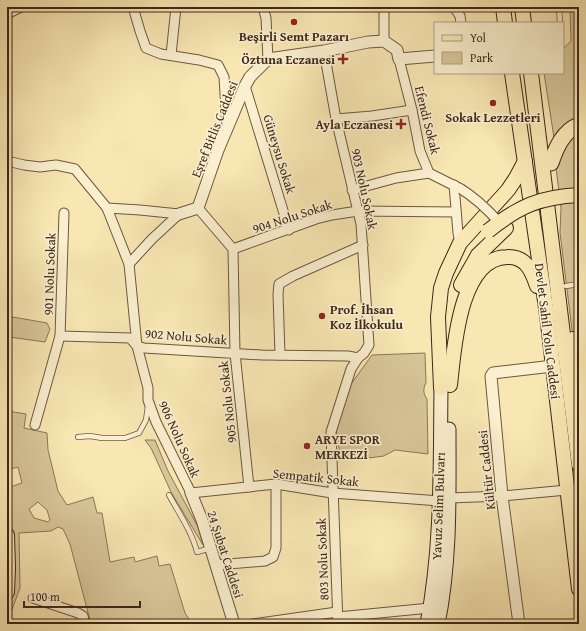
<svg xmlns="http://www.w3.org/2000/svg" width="586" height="631" viewBox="0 0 586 631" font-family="'Gentium Book Plus',serif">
	<rect width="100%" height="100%" fill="#f8e7b3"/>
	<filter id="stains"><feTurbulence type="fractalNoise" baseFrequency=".005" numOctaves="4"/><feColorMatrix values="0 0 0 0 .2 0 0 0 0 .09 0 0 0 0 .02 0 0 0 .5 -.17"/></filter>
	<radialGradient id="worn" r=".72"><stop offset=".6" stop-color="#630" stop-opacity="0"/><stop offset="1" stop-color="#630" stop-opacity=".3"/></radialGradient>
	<g fill="#d8c699" stroke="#8b765a" fill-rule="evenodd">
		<polygon points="570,7 579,7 579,118 554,138 544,73 563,73 563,49 571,41"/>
		<polygon points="579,130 579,372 575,354 560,233 561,208 556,168 560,151"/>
		<polygon points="7,316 47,323 50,329 45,342 9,337 7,351"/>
		<path d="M425 353 426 383C423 388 423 394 427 399L428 454 395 450 384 456 361 459 360 455H340L336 429 351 384 372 355Z"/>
		<path d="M7 411 26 414 24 428 47 433 48 450 58 491 67 505 93 497 97 513H102L110 562 134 557 135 562 157 556 159 566 170 564 185 613 192 624H91L70 544 63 529 58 527 51 531 19 533 20 588 7 623V488L22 483 18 467 7 470ZM38 502 47 510 50 520 48 522 34 518 29 509Z"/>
		<polygon points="145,440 155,440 168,471 198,527 203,545 171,492 151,448"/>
	</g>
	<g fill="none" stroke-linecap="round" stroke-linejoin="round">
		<defs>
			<g id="service">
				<polyline points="559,7 560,23"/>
				<polyline points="566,286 579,284"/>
				<polyline points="78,437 90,436 102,438 125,438 139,433 146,420 148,406"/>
				<path d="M169 495C179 513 192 532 197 552L211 548"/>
			</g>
			<g id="minor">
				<polyline points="133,7 140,31 146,48 161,54 199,60 218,65 224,77 227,127"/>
				<polyline points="263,7 266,18 268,59"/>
				<polyline points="384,7 384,41"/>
				<polyline points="454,7 460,16 461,23"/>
				<polyline points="7,14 21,7"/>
				<polyline points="324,51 336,119 361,224 369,345 364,353 358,358 351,369 331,432 338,624"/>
				<polyline points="171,55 176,7"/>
				<polyline points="399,59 412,110 420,151 429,173 461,189"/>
				<polyline points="245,86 289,230"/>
				<polyline points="336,119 372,116 412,110"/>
				<polyline points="7,161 24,165 40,167 56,165 75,169 107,208 140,210 179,214"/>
				<polyline points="454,185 458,233 460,243"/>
				<polyline points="352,190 396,178 429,173"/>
				<polyline points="107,208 129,264 137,346 148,388 148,400 156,422 191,493 276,484 332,493 440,501"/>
				<polyline points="198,208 233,249 235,353 249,487"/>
				<polyline points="233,249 316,219 332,215 358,211 456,212"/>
				<polyline points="129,264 152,239 179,214"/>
				<polyline points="60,336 130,338 137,346 144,348 262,355 348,356 358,358"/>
				<polyline points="280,355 278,294 279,284 293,276 363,245"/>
				<polyline points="35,425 60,336 64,213"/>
				<polyline points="449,498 502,496 567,490"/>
				<polyline points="216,565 265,561 273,557 276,548 276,484"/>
				<polyline points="33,598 78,613 83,616 85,624"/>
				<polyline points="338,617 430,608"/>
				<polyline points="253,624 337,612"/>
			</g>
			<g id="tertiary">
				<polyline points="179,214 198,208 218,150 245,86 250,77 268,59 324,51 368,42 384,41 397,50 399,59 435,56"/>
				<polyline points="191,493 202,520 234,624"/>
				<polyline points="519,624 502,496 491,376 493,373 553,366"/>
			</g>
			<g id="secondary">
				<path d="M427 624C442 546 440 467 441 388"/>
				<path d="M438 624C451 560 449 494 449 429"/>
			</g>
			<g id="primary">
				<polyline points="503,7 505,23"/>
				<polyline points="522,7 524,23"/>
				<polyline points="512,73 547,315 579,589"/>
				<polyline points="531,73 579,465"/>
				<polyline points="461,285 478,255 506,228"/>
				<polyline points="573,339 579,372"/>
				<path d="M450 385C454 350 459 258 507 257 526 256 532 271 537 286"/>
				<polyline points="441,388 438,317 441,288 446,273 460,243 508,190 516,178 525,161"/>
				<polyline points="7,535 8,568 7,592"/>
			</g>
			<path id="trunk" d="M551 163C556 148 563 131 579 125"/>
		</defs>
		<use href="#service" stroke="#6c5741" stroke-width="6"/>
		<use href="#minor" stroke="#6c5741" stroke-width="11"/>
		<use href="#tertiary" stroke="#6c5741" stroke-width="13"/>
		<use href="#secondary" stroke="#3e271b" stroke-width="15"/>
		<use href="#primary" stroke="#3e271b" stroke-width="16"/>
		<use href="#trunk" stroke="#3e271b" stroke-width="17"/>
		<use href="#service" stroke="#faefce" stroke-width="4.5"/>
		<use href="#minor" stroke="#faefce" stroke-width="9"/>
		<use href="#tertiary" stroke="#faefce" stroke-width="11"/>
		<use href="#secondary" stroke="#faefce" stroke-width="13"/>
		<use href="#primary" stroke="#f8e7b3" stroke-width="14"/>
		<use href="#trunk" stroke="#f8e7b3" stroke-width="15"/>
		<defs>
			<path id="minor-bridge" d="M461 189C476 198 487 209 499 222"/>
			<path id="primary-bridge" d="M488 231C519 206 540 197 579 195"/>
		</defs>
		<use href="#minor-bridge" stroke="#6c5741" stroke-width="11" stroke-linecap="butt"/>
		<use href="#primary-bridge" stroke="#3e271b" stroke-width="16" stroke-linecap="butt"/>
		<use href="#minor-bridge" stroke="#faefce" stroke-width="9"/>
		<use href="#primary-bridge" stroke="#f8e7b3" stroke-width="14"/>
	</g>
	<g fill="#8f2418" stroke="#faefce" stroke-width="1.5">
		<circle cx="294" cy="22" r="4"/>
		<path d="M341 53h4v4h4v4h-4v4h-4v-4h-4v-4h4z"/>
		<circle cx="493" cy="103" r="4"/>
		<path d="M399 118h4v4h4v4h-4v4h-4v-4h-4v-4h4z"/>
		<circle cx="322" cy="316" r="4"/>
		<circle cx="307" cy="446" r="4"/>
	</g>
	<g text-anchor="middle" stroke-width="3.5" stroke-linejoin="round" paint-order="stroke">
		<g font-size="13" font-weight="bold" fill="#3e271b" stroke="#faefce">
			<text x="294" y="41">Beşirli Semt Pazarı</text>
			<text x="335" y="64" text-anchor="end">Öztuna Eczanesi</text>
			<text x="493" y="122">Sokak Lezzetleri</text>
			<text x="393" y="129" text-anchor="end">Ayla Eczanesi</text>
			<text x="330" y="314" text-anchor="start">Prof. İhsan<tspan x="330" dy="15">Koz İlkokulu</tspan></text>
			<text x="315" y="444" text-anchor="start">ARYE SPOR<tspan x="315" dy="15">MERKEZİ</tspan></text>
		</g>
		<g font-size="13" fill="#3e271b" stroke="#faefce">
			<text transform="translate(428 120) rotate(76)" y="5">Efendi Sokak</text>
			<text transform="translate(214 129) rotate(-68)" y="5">Eşref Bitlis Caddesi</text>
			<text transform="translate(280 154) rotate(73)" y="5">Güneysu Sokak</text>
			<text transform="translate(365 189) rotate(78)" y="5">903 Nolu Sokak</text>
			<text transform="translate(292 216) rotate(-18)" y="5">904 Nolu Sokak</text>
			<text transform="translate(49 274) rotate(-88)" y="5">901 Nolu Sokak</text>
			<text transform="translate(548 331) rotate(83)" y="5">Devlet Sahil Yolu Caddesi</text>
			<text transform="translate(186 336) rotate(5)" y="5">902 Nolu Sokak</text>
			<text transform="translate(227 402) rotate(-96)" y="5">905 Nolu Sokak</text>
			<text transform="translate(180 439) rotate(66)" y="5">906 Nolu Sokak</text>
			<text transform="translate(486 470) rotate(-96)" y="5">Kültür Caddesi</text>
			<text transform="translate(316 477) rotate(6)" y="5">Sempatik Sokak</text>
			<text transform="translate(438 506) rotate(-88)" y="5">Yavuz Selim Bulvarı</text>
			<text transform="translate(226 554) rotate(72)" y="5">24 Şubat Caddesi</text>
			<text transform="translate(322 559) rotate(-92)" y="5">803 Nolu Sokak</text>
		</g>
	</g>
	<rect width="586" height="631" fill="none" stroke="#f8e7b3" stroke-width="24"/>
	<rect x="8" y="8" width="570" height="615" fill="none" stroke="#3e271b" stroke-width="2"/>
	<rect x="12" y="12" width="562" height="607" fill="none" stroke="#3e271b"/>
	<rect x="434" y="22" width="130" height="52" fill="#faefce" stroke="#af9f86"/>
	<rect x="442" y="35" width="20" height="6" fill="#f8e7b3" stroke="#af9f86"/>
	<text x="470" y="42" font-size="12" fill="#3e271b">Yol</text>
	<rect x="442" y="52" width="20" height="12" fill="#d8c699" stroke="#af9f86"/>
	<text x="470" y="62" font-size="12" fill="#3e271b">Park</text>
	<path d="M24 601v6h116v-6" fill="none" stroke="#3e271b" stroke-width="2"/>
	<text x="30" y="601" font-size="12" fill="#3e271b" stroke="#faefce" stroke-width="3" paint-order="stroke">100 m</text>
	<rect width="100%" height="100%" filter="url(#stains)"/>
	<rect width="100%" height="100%" fill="url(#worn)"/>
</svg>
